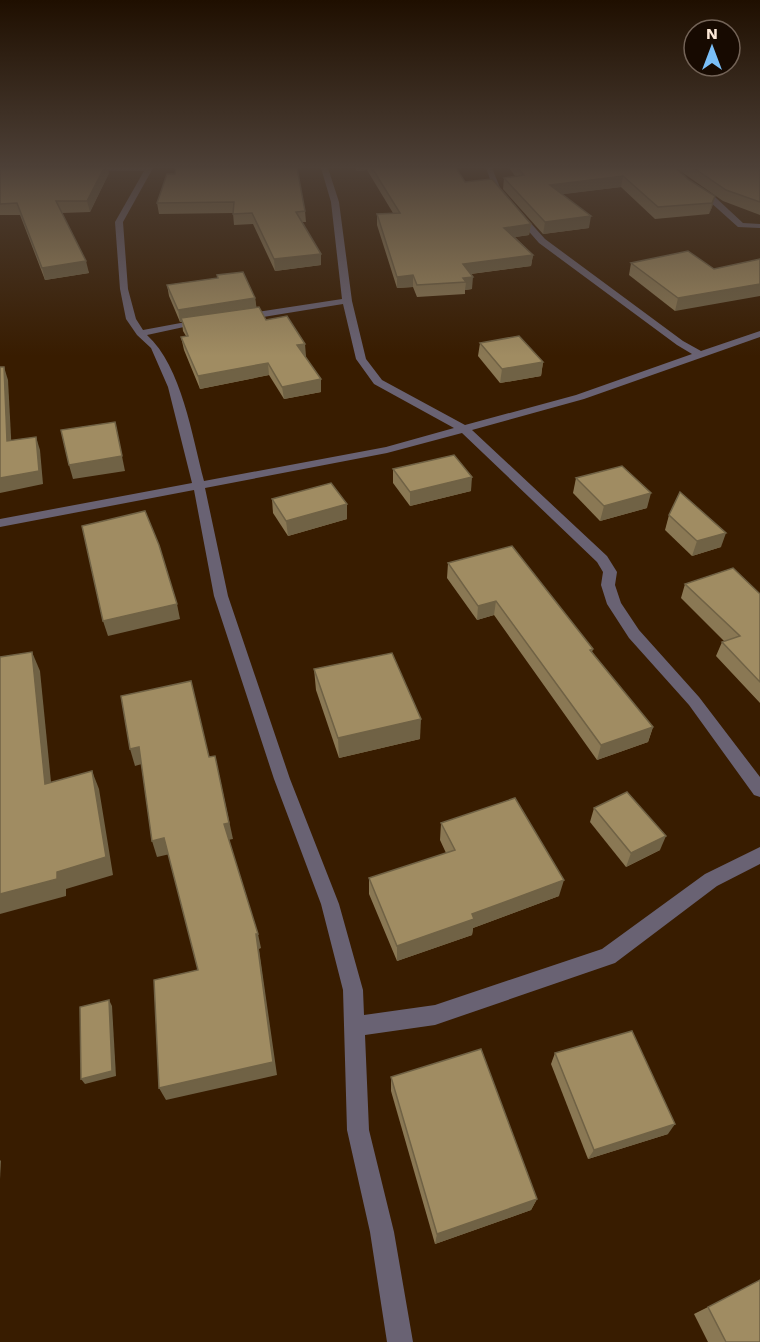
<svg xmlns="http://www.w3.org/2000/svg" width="760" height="1342" viewBox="0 0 760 1342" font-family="'Work Sans',sans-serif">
	<rect width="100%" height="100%" fill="#381c00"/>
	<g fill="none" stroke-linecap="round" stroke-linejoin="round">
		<g fill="#696273" fill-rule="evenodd">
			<path d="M63 168H153L123 222 128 289 136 319 143 330 202 319 207 322 147 335C182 367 192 436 204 481L386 447 454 428 374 384 356 359 343 304 244 320 239 317 244 314 342 299 331 202 321 168H328L339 202 352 301 366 359 382 380 465 425 576 395 692 354 677 345 539 243 495 193 486 168H492L501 190 545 239 683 341 701 351 760 331V337L584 399 472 430 607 556 617 572 615 585 621 603 639 630 699 697 760 777V797L754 795 689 705 629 638 607 604 601 585 603 572 597 562 462 433 387 453 205 488 228 596 290 779 339 904 363 990 364 1015 435 1005 602 949 705 874 760 847V864L717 886 615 963 435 1025 365 1035 369 1130 394 1232 413 1342H387L370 1232 347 1130 343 990 321 904 274 779 214 596 194 490 0 527V519L192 483 168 387 151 348 137 335 126 319 120 289 115 222 144 171 67 170Z"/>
			<polygon points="666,168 673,168 694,185 715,197 743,223 760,224 760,228 738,227 709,201 688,189"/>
		</g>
	</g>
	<g fill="#8a7854">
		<polygon points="0,168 109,173 90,212 62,213 89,273 45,280 20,215 0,215"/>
		<polygon points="355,168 456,168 465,182 531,224 529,235 515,237 533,255 531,266 471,274 472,289 465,290 465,294 417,297 413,287 397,288 377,225 377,214 393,213 367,170 357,171"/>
		<polygon points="509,168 676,168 689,180 715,196 712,207 709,214 655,219 621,187 562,194 589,228 543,234 503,189 504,178 515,176"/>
		<polygon points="676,168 760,168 760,215 723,201"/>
		<polygon points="175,174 305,211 306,222 302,222 321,254 321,265 275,271 253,224 234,225 233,213 159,214 157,203"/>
		<polygon points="631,263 714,269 675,311 629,275"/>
		<polygon points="217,275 255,298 256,307 266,320 306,356 305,356 321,379 321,392 284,399 269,375 200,389 184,350 181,337 186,336 183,331 182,322 180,322 169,296 167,285 218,278"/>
		<polygon points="480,343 543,362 541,376 500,383 478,356"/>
		<polygon points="393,469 471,491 410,506 393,483"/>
		<polygon points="576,478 647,508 600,521 573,493"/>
		<polygon points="272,499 347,519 288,536 273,513"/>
		<polygon points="669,515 721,547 692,556 665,530"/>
		<polygon points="448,563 593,649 592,652 653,727 648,742 597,760 494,615 477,620 447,578"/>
		<polygon points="685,584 760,594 760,703 716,656 722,642 724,641 681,598"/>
		<polygon points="314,669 420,739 339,758 316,690"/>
		<polygon points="594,808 660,850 626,867 590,822"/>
		<polygon points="441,823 559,896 473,928 472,935 397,961 369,894 369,878 446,853 440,840"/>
		<polygon points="555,1053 668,1134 588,1159 551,1064"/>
		<polygon points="391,1077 537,1199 531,1210 435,1244 391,1091"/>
		<polygon points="708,1307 760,1342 708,1342 694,1314"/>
	</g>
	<g fill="#706245">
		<polygon points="104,168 108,168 109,173 90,212 87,201"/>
		<polygon points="357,168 367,168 367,170 357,171"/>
		<polygon points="623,176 621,187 549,196 550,185"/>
		<polygon points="715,196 712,207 709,214 712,203"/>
		<polygon points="591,216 589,228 543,234 545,222"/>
		<polygon points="531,224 529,235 503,239 504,228"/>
		<polygon points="321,254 321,265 275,271 274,259"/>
		<polygon points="533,255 531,266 462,275 463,264"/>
		<polygon points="86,261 89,273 45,280 42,268"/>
		<polygon points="413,275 413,287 397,288 397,277"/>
		<polygon points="473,277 472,289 465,290 466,282 463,278"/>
		<polygon points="760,284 760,296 675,311 678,298"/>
		<polygon points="255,298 257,310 181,318 182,322 180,322 178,310"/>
		<polygon points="305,344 306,356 297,358 297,345"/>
		<polygon points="543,362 541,376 500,383 502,369"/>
		<polygon points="268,363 269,375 200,389 198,376"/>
		<polygon points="4,367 8,380 12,455 7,441"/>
		<polygon points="321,379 321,392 284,399 282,387"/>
		<polygon points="115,422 125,471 73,479 69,465"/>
		<polygon points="36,437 40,450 43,484 0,493 0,478"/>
		<polygon points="472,477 471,491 410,506 410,492"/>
		<polygon points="651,493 647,508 600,521 604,506"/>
		<polygon points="347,504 347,519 288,536 286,521"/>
		<polygon points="726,533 721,547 692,556 697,541"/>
		<polygon points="496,601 494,615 477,620 478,606"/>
		<polygon points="177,604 180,619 108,636 103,621"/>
		<polygon points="32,652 40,671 53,802 45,784"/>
		<polygon points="421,719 420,739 339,758 338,738"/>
		<polygon points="653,727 648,742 597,760 601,745"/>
		<polygon points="139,747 145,763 135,766 130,749"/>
		<polygon points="215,756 233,839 228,840 224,824"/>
		<polygon points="92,771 99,789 113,875 66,889 66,896 0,914 0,894 57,872"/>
		<polygon points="666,836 660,850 626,867 631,853"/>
		<polygon points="164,838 170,854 157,857 152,841"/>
		<polygon points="564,880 559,896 473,928 472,935 397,961 397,946 472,914"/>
		<polygon points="256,934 258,934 261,948 259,949 277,1075 166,1100 159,1088"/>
		<polygon points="109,1000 112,1006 116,1076 85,1084 81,1079"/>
		<polygon points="675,1124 668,1134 588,1159 594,1150"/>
		<polygon points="0,1160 1,1161 0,1179"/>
		<polygon points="537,1199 531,1210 435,1244 437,1234"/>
	</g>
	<g fill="#a08c62" stroke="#706245" stroke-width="1.5">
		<polygon points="0,168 104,168 87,201 56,201 86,261 42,268 17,203 0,204"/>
		<polygon points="176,168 297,168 305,211 296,212 321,254 274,259 252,213 233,214 234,202 157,203 167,174 175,174"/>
		<polygon points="372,168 456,168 465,182 492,179 531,224 504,228 533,255 463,264 473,277 463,278 466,282 417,285 413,275 397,277 377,214 400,213"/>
		<polygon points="518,168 676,168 689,180 715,196 712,203 658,207 623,176 550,185 591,216 545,222 504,178 524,175"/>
		<polygon points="694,168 760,168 760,202 726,190"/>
		<polygon points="688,251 714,269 760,259 760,284 678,298 631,263"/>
		<polygon points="243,272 255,298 178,310 167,285 218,278 217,275"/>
		<polygon points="259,307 266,320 287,316 305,344 297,345 321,379 282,387 268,363 198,376 181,337 188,336 181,318"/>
		<polygon points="519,336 543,362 502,369 480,343"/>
		<polygon points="0,367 4,367 7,441 36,437 39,471 0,478"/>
		<polygon points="115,422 122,456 69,465 61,430"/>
		<polygon points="454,455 472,477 410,492 393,469"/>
		<polygon points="622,466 651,493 604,506 576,478"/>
		<polygon points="331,483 347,504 286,521 272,499"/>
		<polygon points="680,492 726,533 697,541 669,515"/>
		<polygon points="145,511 159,545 177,604 103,621 82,526"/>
		<polygon points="512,546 593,649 590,650 653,727 601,745 496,601 478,606 448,563"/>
		<polygon points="733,568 760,594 760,682 722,642 740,636 685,584"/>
		<polygon points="32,652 45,784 92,771 106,857 57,872 57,879 0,894 0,657"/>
		<polygon points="392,653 421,719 338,738 314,669"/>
		<polygon points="191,681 209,757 215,756 229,823 224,824 258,934 256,934 273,1062 159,1088 154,980 198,970 164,838 152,841 139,747 130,749 121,696"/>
		<polygon points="627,792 666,836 631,853 594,808"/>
		<polygon points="515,798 564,880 472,914 474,919 397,946 369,878 455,850 441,823"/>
		<polygon points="109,1000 112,1071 81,1079 80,1007"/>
		<polygon points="632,1031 675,1124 594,1150 555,1053"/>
		<polygon points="481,1049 537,1199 437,1234 391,1077"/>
		<polygon points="760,1280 760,1342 726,1342 708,1307"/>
	</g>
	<linearGradient id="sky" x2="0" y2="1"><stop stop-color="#1f0f00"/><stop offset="0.47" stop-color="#4d4037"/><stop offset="1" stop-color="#4d4037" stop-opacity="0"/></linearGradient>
	<rect width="760" height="356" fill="url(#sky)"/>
	<g transform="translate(712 48)"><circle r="28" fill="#170a01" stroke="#736357" stroke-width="1.5"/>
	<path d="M0-4.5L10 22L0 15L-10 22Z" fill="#7abff8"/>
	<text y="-9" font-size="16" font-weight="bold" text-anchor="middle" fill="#fde9d8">N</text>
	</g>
</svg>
